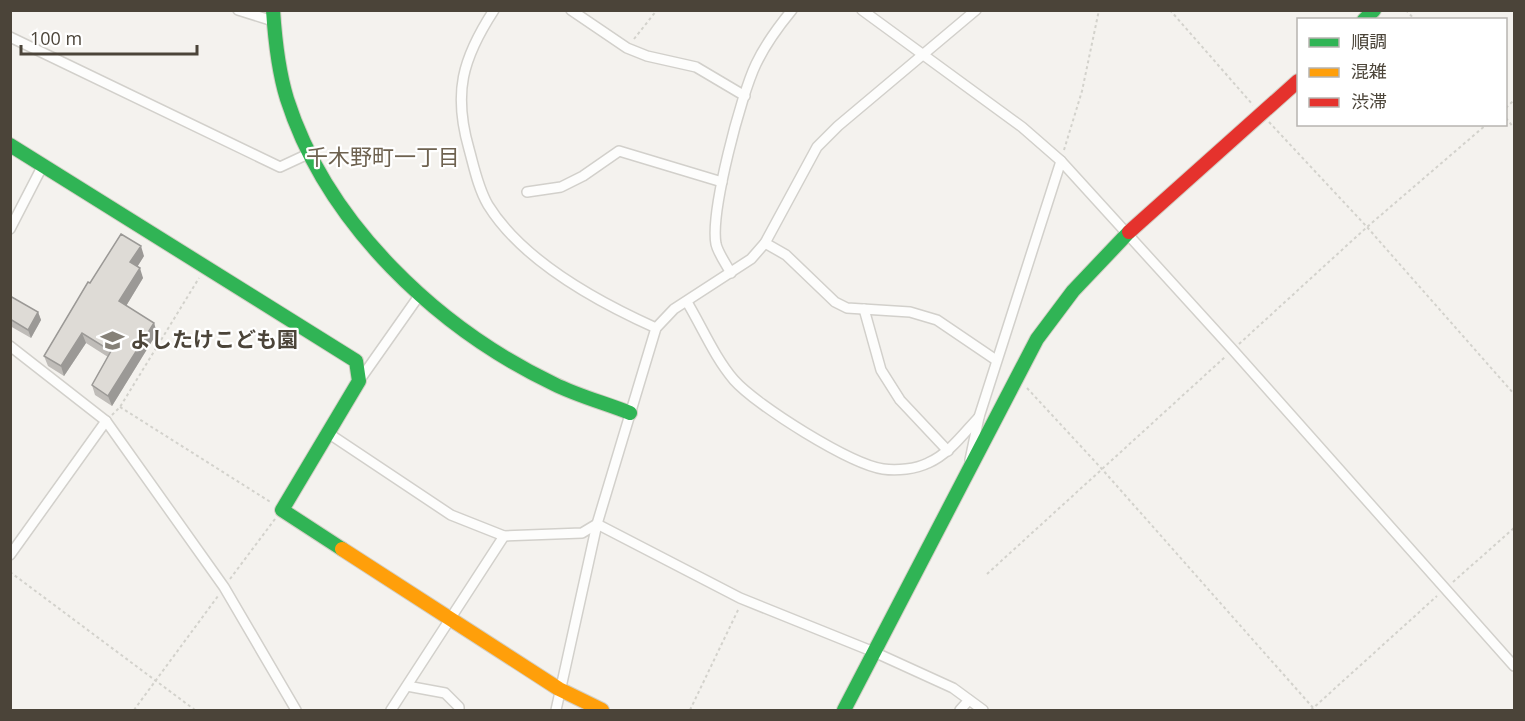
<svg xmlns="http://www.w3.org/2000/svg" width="1525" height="721" viewBox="0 0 1525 721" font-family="'Open Sans','Noto Sans JP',sans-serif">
	<rect width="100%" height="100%" fill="#f4f2ee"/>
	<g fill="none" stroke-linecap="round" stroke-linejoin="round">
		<defs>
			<g id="street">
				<polyline points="238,10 273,21"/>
				<path d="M494 10C462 59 453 93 469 149 474 167 478 188 488 205 522 260 598 302 656 328"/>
				<polyline points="571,10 627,48 647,56 696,67 745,96"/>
				<polyline points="862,10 1022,127 1061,161 1233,350 1514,666"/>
				<polyline points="10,37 280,167 308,154"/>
				<polyline points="527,192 561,187 583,176 619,151 722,182"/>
				<polyline points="10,229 42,167"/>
				<polyline points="765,243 786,255 835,302 847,308 910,312 937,320 996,360"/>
				<path d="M731 273C726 264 718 253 716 244 710 212 741 95 756 64 765 45 778 27 792 10"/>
				<path d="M687 302C702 327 715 358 734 380 757 406 850 464 883 469 897 471 916 469 928 463 949 454 964 433 979 417"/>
				<polyline points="864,309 881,370 900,400 948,451"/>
				<polyline points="10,346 106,421 224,587 296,710"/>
				<polyline points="359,381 421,293"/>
				<polyline points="328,433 451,515 504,536 582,533 597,524"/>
				<polyline points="970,460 979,417 1061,161"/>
				<polyline points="597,524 740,598 874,652 953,688 983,710"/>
				<polyline points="10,555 106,421"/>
				<polyline points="407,686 445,693 459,707 459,710"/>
				<polyline points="391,710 504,536"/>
				<polyline points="556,710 597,524 656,328 674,309 751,259 765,243 817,147 838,126 976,10"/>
				<polyline points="960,710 969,700"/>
			</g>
			<g id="fast">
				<path d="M273 10C275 40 278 70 287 99 327 224 437 328 554 384 578 396 605 403 630 413"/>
				<polyline points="1364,20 1374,10"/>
				<polyline points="10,145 356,361 359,381 282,510 342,549"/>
				<polyline points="844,710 1037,339 1073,291 1129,232"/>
			</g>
			<polyline id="slow" points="342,549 559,689 602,710"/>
			<polyline id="jam" points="1129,232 1298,81"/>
		</defs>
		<use href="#street" stroke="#d2d0cb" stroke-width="12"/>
		<use href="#fast" stroke="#d3cfc5" stroke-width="16"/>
		<use href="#slow" stroke="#d3cfc5" stroke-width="16"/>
		<use href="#jam" stroke="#d3cfc5" stroke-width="16"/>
		<g stroke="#d3d2cc" stroke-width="2" stroke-dasharray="3 3" stroke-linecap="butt">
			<polyline points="1170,10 1253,105"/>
			<polyline points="1406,10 1415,20"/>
			<polyline points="634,39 657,10"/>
			<polyline points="1506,108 1514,100"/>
			<polyline points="1506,118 1514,128"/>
			<polyline points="1269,122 1367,227 1514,394"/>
			<polyline points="1064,150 1082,91 1099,10"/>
			<polyline points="1239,344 1367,227 1487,124"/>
			<polyline points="1027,388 1101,468 1315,710"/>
			<polyline points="120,407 272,503"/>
			<polyline points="112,415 120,407 199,278"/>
			<polyline points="10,572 195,710"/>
			<polyline points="987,574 1226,356"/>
			<polyline points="230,579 275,519"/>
			<polyline points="1453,582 1514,528"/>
			<polyline points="134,710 218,596"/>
			<polyline points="690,710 739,608"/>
			<polyline points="1311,710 1437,596"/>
		</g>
		<use href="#street" stroke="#fdfdfc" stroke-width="9"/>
		<use href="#fast" stroke="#30b455" stroke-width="14"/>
		<use href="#slow" stroke="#ff9f0a" stroke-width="14"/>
		<use href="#jam" stroke="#e5322d" stroke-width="14"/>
	</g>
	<g fill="#bfbcb8">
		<polygon points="144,256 137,267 143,278 126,306 154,323 157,333 112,406 95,395 92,385 108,357 86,343 64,376 48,366 44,356 90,283"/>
		<polygon points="10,296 38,312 41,320 31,338 10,326"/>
	</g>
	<g fill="#9b9996">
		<polygon points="141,246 144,256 134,272 130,262"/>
		<polygon points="140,268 143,278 123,311 119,301"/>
		<polygon points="38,312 41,320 31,338 28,330"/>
		<polygon points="154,323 157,333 112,406 108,396"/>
		<polygon points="82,333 86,343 64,376 61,366"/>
	</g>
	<g fill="#dedbd6" stroke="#9b9996" stroke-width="1.5">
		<polygon points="121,234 141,246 130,262 140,268 119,301 154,323 108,396 92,385 111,351 82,333 61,366 44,356 88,282 90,283"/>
		<polygon points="10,296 38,312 28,330 10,319"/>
	</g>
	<defs>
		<symbol id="school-bare" viewBox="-9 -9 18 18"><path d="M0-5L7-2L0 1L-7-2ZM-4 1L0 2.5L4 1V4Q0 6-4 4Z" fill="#868178" stroke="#fff" stroke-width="2.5" paint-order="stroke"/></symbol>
	</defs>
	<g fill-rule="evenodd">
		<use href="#school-bare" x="96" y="324" width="33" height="33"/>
	</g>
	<g text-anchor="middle" stroke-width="4.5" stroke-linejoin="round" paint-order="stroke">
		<g font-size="21" font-weight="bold" fill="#4b4439" stroke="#fff" text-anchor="start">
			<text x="130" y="347">よしたけこども園</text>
		</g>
		<g font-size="22" fill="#6e6250" stroke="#fff">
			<text x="383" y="165">千木野町一丁目</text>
		</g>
	</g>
	<rect width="1525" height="721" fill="none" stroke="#4b4439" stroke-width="24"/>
	<rect x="1297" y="18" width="210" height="108" fill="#ffffff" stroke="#b7b4b0" stroke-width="1.5"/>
	<rect x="1309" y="38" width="30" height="9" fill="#30b455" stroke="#b7b4b0" stroke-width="1.5"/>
	<text x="1351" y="48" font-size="18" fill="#4b4439">順調</text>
	<rect x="1309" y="68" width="30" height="9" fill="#ff9f0a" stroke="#b7b4b0" stroke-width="1.5"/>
	<text x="1351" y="78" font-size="18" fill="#4b4439">混雑</text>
	<rect x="1309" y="98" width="30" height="9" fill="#e5322d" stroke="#b7b4b0" stroke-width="1.5"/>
	<text x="1351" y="108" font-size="18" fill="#4b4439">渋滞</text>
	<path d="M21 45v9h176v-9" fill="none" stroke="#4b4439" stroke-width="3"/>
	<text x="30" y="45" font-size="18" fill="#4b4439" stroke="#ffffff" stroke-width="4.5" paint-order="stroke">100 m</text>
</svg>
